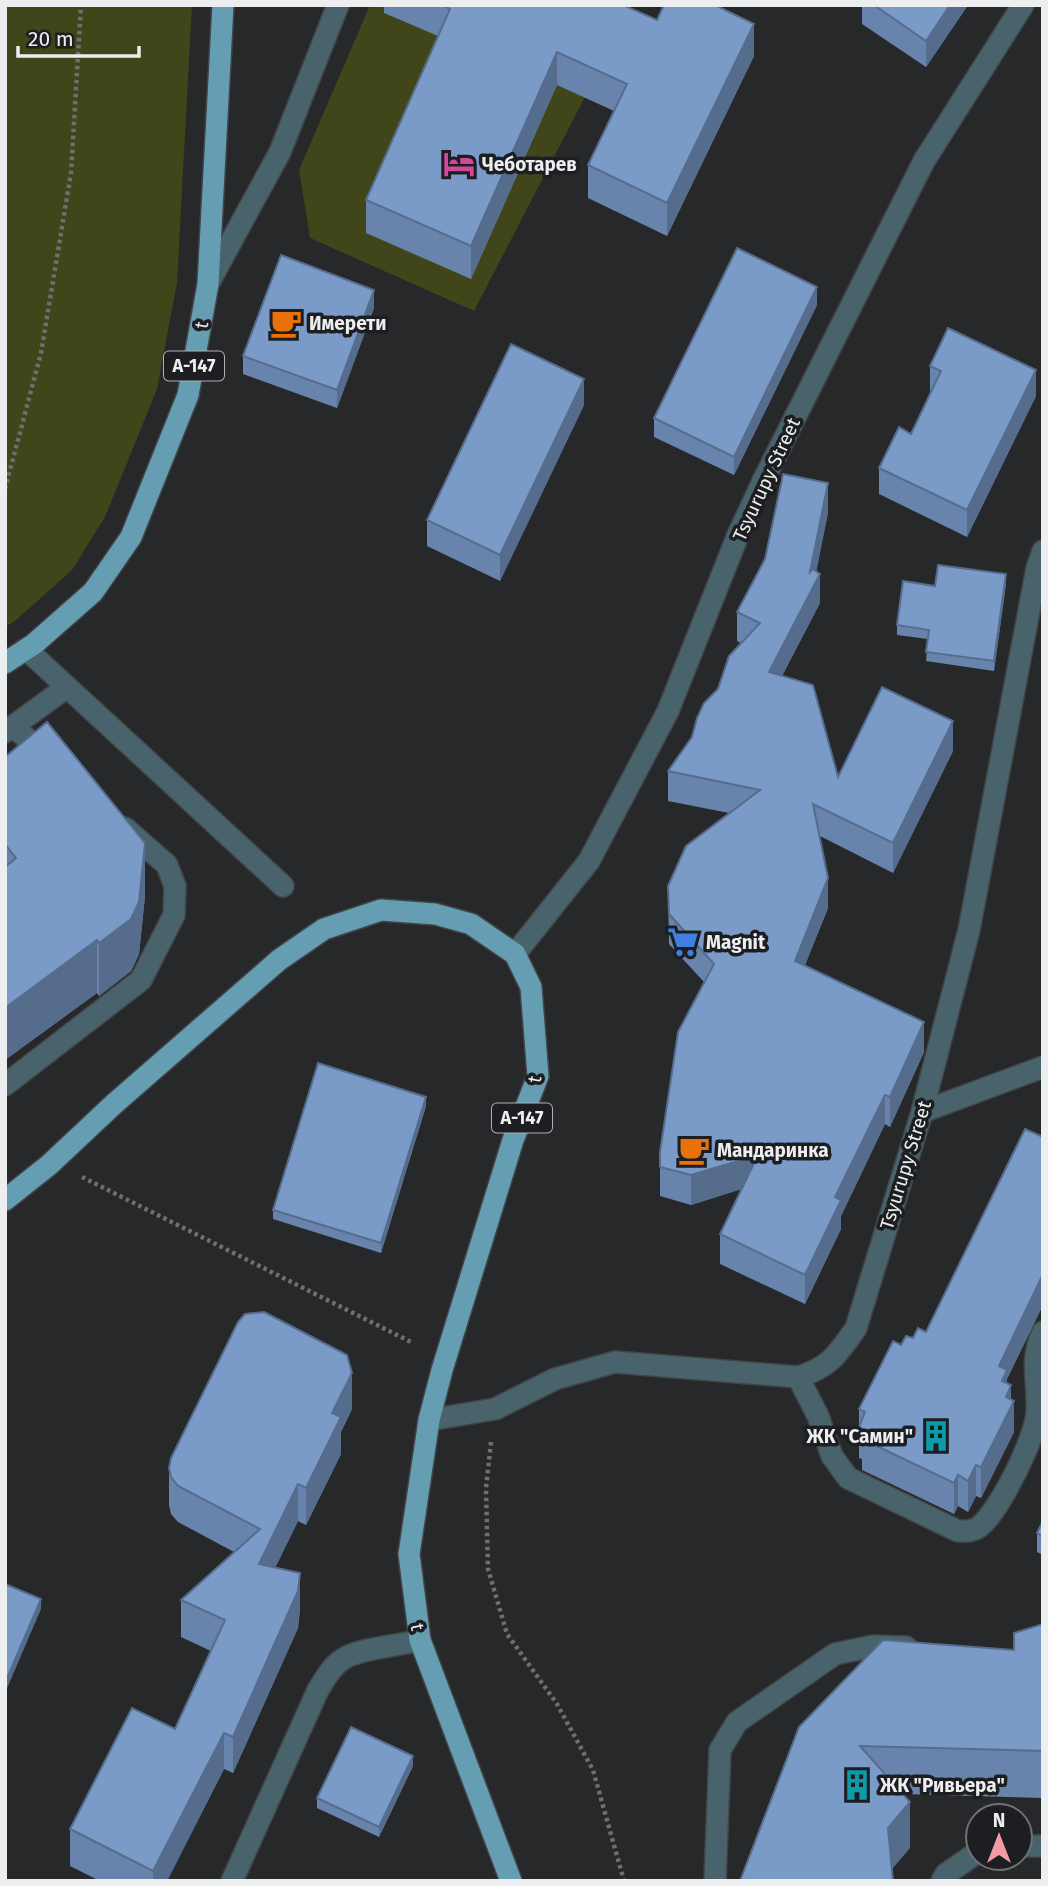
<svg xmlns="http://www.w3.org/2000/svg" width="1048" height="1886" viewBox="0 0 1048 1886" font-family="'Fira Sans',sans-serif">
	<rect width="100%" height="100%" fill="#26282a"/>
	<g fill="#404619">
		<polygon points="5,5 192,5 177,283 157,389 105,517 72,570 15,621 5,627"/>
		<polygon points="370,5 620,5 615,39 474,311 310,238 299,170"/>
	</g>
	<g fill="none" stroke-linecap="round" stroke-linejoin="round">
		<defs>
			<g id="lane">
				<polyline points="26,649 283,886"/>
				<polyline points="13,726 47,757"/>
				<polyline points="5,732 67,687"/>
				<polyline points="5,1085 141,980 174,915 175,886 167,865 125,828"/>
				<polyline points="922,1112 1043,1067"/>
				<path d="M798 1377 818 1416 832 1456 848 1478 958 1531C966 1531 972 1532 979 1527 999 1512 1036 1437 1037 1412 1039 1382 1029 1361 1043 1332"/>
				<polyline points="1020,1846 1043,1846"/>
				<polyline points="715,1881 720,1750 737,1722 835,1654 873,1646 906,1647"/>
				<polyline points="942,1881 946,1874 978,1852"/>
			</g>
			<g id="street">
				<polyline points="208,284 280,152 338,5"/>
				<polyline points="515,954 589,861 668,711 738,535 763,481 924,161 1023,5"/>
				<path d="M429 1420 495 1409 555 1379 615 1362 798 1377C829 1368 838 1354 856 1328L922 1112 969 930 1037 568 1043 551"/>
				<path d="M232 1881 318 1690C325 1679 331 1667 343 1659 360 1648 399 1646 420 1640"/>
			</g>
			<g id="primary">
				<polyline points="5,663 34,644 93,592 131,537 188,395 208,284 223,5"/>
				<polyline points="5,1200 49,1165 114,1104 279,960 324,929 381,910 435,914 471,924 515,954 531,987 538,1076 513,1140 442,1370 429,1420 409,1554 420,1640 511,1881"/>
			</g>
		</defs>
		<use href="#lane" stroke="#424446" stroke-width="24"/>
		<use href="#street" stroke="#424446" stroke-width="24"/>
		<use href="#primary" stroke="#424446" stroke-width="24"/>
		<g stroke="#6d6f71" stroke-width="4.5" stroke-dasharray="3.5 3.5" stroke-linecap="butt">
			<polyline points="5,489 41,353 71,173 81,5"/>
			<polyline points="82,1177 413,1343"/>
			<polyline points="491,1442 486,1488 488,1569 507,1634 557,1704 593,1770 624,1881"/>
		</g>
		<use href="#lane" stroke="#48636c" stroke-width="21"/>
		<use href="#street" stroke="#48636c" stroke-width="21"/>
		<use href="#primary" stroke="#659eb2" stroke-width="21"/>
	</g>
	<g fill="#6984ac">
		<polygon points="384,5 623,5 657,20 754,56 667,236 588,198 588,165 614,111 557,85 471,279 366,233 366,200 438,36 384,13"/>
		<polygon points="862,5 968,5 926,67 862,24"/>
		<polygon points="817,305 734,475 654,437 654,418"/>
		<polygon points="374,308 337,408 243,374 243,356"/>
		<polygon points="930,366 1036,396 967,537 879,494 879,468 911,434 930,393"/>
		<polygon points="584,405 500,581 427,546 427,520"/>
		<polygon points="828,513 816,571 820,603 782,676 838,777 953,751 893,873 820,836 828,908 805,965 924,1052 890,1127 885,1124 841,1216 841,1229 805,1304 720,1264 720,1234 741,1189 691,1205 660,1196 660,1152 704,982 669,944 668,886 729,813 668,801 668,771 692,737 741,643 737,641 737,612"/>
		<polygon points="1006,584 994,671 926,661 928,639 897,635 897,625 935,586"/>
		<polygon points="5,757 145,896 139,954 131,971 99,996 97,993 5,1060"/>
		<polygon points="426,1106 381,1253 273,1219 273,1210"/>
		<polygon points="1043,1137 1043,1305 1007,1379 1007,1383 1011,1400 1014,1432 981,1498 976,1496 968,1512 958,1506 954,1514 862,1470 862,1459 859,1458 859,1409 901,1345 926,1332"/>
		<polygon points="352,1409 341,1432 341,1454 306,1525 298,1521 275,1568 300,1609 298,1628 233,1773 224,1769 167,1881 100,1881 70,1866 70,1829 175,1729 211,1651 181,1637 181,1600 234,1552 178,1522 171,1514 169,1505 169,1468"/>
		<polygon points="1043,1521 1043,1555 1037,1552 1037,1533"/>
		<polygon points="1043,1624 1043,1798 903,1794 910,1848 799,1727 1014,1650"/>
		<polygon points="413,1766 379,1837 317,1808 317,1798"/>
	</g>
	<g fill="#556c8c">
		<polygon points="950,5 968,5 926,67 926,41"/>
		<polygon points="754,24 754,56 667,236 667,203"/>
		<polygon points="557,52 557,85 471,279 471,246"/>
		<polygon points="817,287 817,305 734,475 734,457"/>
		<polygon points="374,290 374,308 337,408 337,390"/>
		<polygon points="1036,370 1036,396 967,537 967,510"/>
		<polygon points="584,379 584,405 500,581 500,555"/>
		<polygon points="828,483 828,513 813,588 820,574 820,603 769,701 769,672 810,572"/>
		<polygon points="1006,574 1006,584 994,671 994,661"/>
		<polygon points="953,721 953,751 893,873 893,843"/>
		<polygon points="145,843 145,896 139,954 131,971 99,996 99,943"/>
		<polygon points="828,878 828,908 795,990 795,961"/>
		<polygon points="97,940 97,993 5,1060 5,1008"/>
		<polygon points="924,1022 924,1052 890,1127 890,1097"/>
		<polygon points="885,1095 885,1124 841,1216 841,1229 805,1304 805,1275 835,1197"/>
		<polygon points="426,1097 426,1106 381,1253 381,1243"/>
		<polygon points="758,1155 758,1184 691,1205 691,1175"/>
		<polygon points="1043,1274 1043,1305 1007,1379 1007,1394 1011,1385 1011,1406 1014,1401 1014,1432 981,1498 981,1467 999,1366"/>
		<polygon points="352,1373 352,1409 341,1432 341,1454 306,1525 306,1488 332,1413"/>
		<polygon points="976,1465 976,1496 968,1512 968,1481"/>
		<polygon points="958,1475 958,1506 954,1514 954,1483"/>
		<polygon points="298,1484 298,1521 259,1601 259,1564"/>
		<polygon points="300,1573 300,1609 298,1628 233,1773 233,1737"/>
		<polygon points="41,1599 41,1609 5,1693 5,1683"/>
		<polygon points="224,1733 224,1769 167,1881 153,1881 153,1871"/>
		<polygon points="413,1756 413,1766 379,1837 379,1827"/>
		<polygon points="910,1802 910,1848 888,1874 888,1828"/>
	</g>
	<g fill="#7a9ac8" stroke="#556c8c" stroke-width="2">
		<polygon points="442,5 623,5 657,20 664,5 715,5 754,24 667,203 588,165 627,84 557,52 471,246 366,200 450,9"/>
		<polygon points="874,5 950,5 926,41"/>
		<polygon points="737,248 817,287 734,457 654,418"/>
		<polygon points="281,255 374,290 337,390 243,356"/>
		<polygon points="948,328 1036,370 967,510 879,468 899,427 911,434 941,371 930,366"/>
		<polygon points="511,344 584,379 500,555 427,520"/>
		<polygon points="783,474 828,483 810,572 813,569 820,574 769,672 813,685 838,777 882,687 953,721 893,843 813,804 828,878 795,961 924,1022 890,1097 885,1095 835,1197 841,1200 805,1275 720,1234 758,1155 691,1175 660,1167 660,1152 678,1032 714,964 669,914 668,886 686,846 760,790 668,771 692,737 697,718 704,703 718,689 729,656 760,623 737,612 765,559"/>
		<polygon points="938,565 1006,574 994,661 926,652 929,630 897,625 903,581 935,586"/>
		<polygon points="47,722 145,843 139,902 131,919 99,943 97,940 5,1008 5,867 16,858 5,844 5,757"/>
		<polygon points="318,1063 426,1097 381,1243 273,1210"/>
		<polygon points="1025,1129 1043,1137 1043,1274 999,1366 1007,1370 1002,1381 1011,1385 1006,1397 1014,1401 981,1467 976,1465 968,1481 958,1475 954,1483 862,1439 866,1431 859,1427 865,1412 859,1409 893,1341 901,1345 906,1336 913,1338 918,1328 926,1332"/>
		<polygon points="264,1312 347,1355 352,1373 332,1413 341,1417 306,1488 298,1484 259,1564 300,1573 298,1591 233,1737 224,1733 153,1871 70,1829 132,1708 175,1729 225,1620 181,1600 260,1529 178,1486 171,1477 169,1468 171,1458 238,1322 245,1314"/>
		<polygon points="1043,1521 1043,1537 1037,1533"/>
		<polygon points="5,1584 41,1599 5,1683"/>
		<polygon points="1043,1624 1043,1751 860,1746 910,1802 888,1828 893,1881 740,1881 799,1727 883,1640 1014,1650 1014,1633"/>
		<polygon points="351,1727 413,1756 379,1827 317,1798"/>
	</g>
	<defs>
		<symbol id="hotel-bare" viewBox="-9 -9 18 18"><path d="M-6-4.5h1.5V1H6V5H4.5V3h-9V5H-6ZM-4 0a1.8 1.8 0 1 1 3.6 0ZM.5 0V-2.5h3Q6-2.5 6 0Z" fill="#d1479c" stroke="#1c1e21" stroke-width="2.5" paint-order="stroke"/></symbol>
		<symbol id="cafe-bare" viewBox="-9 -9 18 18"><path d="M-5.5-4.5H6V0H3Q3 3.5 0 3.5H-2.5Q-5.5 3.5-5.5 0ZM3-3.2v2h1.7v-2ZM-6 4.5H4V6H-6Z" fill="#e8710a" stroke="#1c1e21" stroke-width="2.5" paint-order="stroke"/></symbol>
		<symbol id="supermarket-bare" viewBox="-9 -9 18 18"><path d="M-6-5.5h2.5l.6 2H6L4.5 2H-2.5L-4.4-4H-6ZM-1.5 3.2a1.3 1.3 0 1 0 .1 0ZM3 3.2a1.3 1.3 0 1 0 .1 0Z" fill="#3f7fe0" stroke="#1c1e21" stroke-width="2.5" paint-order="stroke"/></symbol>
		<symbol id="building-bare" viewBox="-9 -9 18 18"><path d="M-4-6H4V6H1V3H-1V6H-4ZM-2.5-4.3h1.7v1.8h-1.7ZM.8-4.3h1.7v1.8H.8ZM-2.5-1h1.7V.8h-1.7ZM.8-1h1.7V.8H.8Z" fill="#0f9aa8" stroke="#1c1e21" stroke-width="2.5" paint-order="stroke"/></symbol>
	</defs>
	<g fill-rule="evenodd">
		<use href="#hotel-bare" x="437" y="142" width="44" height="44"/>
		<use href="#cafe-bare" x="264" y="301" width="44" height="44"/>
		<use href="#supermarket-bare" x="661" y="920" width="44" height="44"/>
		<use href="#cafe-bare" x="672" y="1128" width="44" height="44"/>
		<use href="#building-bare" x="914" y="1414" width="44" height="44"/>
		<use href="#building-bare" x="835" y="1763" width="44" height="44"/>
	</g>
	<g text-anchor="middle" stroke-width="7" stroke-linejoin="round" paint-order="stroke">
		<g fill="#1c1e21" stroke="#aeb0b2" stroke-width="2">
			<rect x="164" y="351.5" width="60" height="29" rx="5"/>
			<rect x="492" y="1103.5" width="60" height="29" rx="5"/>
		</g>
		<g font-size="18" font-weight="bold" fill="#edeef0">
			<text x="194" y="372">А-147</text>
			<text x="522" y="1124">А-147</text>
		</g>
		<g font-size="19" font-weight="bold" fill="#edeef0" stroke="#1c1e21" text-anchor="start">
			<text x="482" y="171">Чеботарев</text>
			<text x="309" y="330">Имерети</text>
			<text x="706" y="949">Magnit</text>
			<text x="717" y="1157">Мандаринка</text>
			<text x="913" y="1443" text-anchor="end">ЖК "Самин"</text>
			<text x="880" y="1792">ЖК "Ривьера"</text>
		</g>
		<g font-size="19" fill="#edeef0" stroke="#1c1e21">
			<text transform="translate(201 325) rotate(-80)" y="7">t</text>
			<text transform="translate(766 479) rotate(-65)" y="7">Tsyurupy Street</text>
			<text transform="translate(534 1079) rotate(-79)" y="7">t</text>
			<text transform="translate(905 1165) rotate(-73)" y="7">Tsyurupy Street</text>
			<text transform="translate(418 1627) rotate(80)" y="7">t</text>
		</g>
	</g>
	<rect width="1048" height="1886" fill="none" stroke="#edeef0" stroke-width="14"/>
	<g transform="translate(999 1837)"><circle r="33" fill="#1c1e21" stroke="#707174" stroke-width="2"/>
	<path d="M0-5L12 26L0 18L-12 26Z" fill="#f49aa5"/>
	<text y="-10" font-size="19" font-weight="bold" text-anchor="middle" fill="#edeef0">N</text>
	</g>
	<path d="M18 46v10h121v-10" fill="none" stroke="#edeef0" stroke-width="3.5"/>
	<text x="28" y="46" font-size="21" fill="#edeef0" stroke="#1c1e21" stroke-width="5" paint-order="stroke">20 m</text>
</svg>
